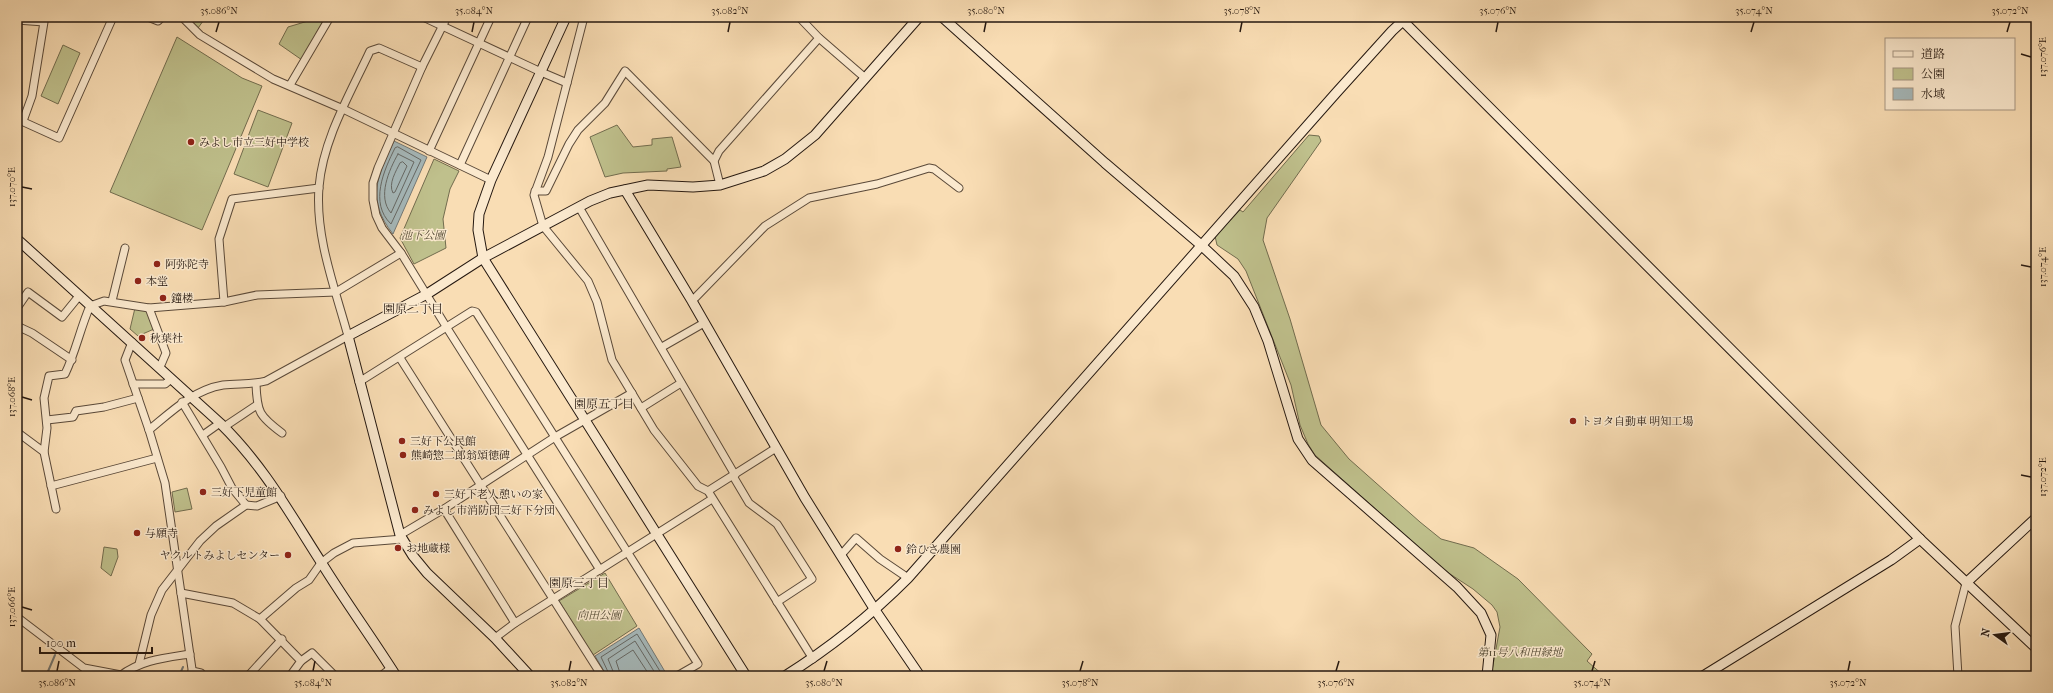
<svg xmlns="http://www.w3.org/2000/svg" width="2053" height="693" viewBox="0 0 2053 693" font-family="'IM FELL French Canon','Noto Serif JP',serif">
	<rect width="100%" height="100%" fill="#f9ddb4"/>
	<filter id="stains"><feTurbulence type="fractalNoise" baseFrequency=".005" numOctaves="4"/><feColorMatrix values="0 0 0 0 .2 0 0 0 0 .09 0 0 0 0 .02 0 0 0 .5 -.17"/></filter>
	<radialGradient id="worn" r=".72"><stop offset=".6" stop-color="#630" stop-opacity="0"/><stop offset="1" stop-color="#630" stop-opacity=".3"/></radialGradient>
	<g fill="#bfc08c" stroke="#726c4e">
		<polygon points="187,17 206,17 198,28"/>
		<polygon points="310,17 325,17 302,60 279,44 288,27 308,21"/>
		<polygon points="177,37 242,78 262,86 202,230 110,192"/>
		<polygon points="63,45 80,53 58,104 41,96"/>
		<polygon points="258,110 292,123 268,187 234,174"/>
		<polygon points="617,125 633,147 652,145 652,139 672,137 681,167 667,169 667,171 623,173 605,177 590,137"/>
		<polygon points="1309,135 1319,136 1321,141 1267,218 1263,240 1290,319 1321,425 1349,459 1420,522 1441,539 1474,548 1518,579 1592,654 1587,661 1604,676 1491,676 1500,627 1497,612 1492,605 1473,589 1444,570 1315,455 1308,444 1300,425 1291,385 1246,271 1238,259 1217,245 1215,236 1240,210 1243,212"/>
		<polygon points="434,159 459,171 450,189 443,219 446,248 414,264 400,238"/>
		<polygon points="135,308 149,312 154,329 138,336 130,329"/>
		<polygon points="187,488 192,509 175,512 172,492"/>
		<polygon points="104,547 117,549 118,557 111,576 101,568"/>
		<polygon points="605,573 637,626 593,655 559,601"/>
	</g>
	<g fill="#a5b8ba" stroke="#727876">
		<path d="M394 141 427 157 393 234C366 200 377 176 394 141Z"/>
		<polygon points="639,628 667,675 607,676 595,656"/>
	</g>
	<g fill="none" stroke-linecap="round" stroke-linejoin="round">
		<g stroke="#656865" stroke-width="1">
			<path d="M398 147 421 160 391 224C369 203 384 170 395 148Z"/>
			<path d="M398 154 414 162 391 213C377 197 389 170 398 154Z"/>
			<path d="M403 162 407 166 395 192 393 193C388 184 396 171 400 163Z"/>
			<polyline points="610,676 601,657 637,634 663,676"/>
			<polyline points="615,676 608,659 635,641 657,676"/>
			<polyline points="621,676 616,661 633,650 650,676"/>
		</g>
		<g stroke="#727876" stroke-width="2">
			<polyline points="46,676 55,655"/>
			<polyline points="179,676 183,667"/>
		</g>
		<defs>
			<g id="street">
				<polyline points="148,17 158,21 162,17"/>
				<polyline points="182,17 200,35 273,79 343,109 491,180"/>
				<polyline points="423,17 541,72 567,83"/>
				<polyline points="447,17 422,67 378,168 373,183 373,200 376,215 382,228 401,253 447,328 600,570"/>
				<polyline points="584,17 548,157 534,195 543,226 588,281 597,302 612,360 654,430 698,486 708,491 813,659"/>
				<polyline points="799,17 819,38 864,77"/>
				<polyline points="17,20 44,22 32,96 23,121"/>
				<polyline points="290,85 330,17"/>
				<polyline points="17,119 59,138 113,17"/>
				<polyline points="429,151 491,17"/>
				<polyline points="714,161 720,185"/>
				<polyline points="460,165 528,17"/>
				<polyline points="535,191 546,191 569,144 578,130 605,103 625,71 714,161 719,151 819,38"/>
				<polyline points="579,207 735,475"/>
				<polyline points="112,301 125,248"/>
				<polyline points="692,301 765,226 809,198 877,184 929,168 934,169 959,188"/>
				<polyline points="224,302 219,239 232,199 319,188"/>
				<polyline points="17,308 28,292 62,317 79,296"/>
				<polyline points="149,308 166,353 160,367"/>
				<polyline points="17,326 32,333 72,360"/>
				<polyline points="132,342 125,360 149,430 165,483 193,676"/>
				<polyline points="662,347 704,323"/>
				<polyline points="400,358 602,676"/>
				<polyline points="359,382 472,311 476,312 698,664 677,676"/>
				<polyline points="133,384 165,384 171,379"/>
				<path d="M256 384C257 412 259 416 282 433"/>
				<polyline points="641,408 681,383"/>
				<polyline points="47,420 73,417 76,411 104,407 138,398"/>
				<polyline points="224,427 257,405"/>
				<path d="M149 430C171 412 193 390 223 385 237 383 252 385 266 381L348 336C335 288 315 237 319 187 323 139 350 94 370 51L379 48 422 67"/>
				<path d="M17 432 44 452 47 428 44 398 49 376 65 374C76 351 80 329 90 306L104 301 149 308 224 302 257 295 336 292 401 253"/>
				<polyline points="203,435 220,423"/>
				<polyline points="44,452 56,509"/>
				<polyline points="733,476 749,503 777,524 812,579 777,602"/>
				<polyline points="51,486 157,458"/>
				<polyline points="708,491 776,448"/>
				<polyline points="246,505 257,506 281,496"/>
				<polyline points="444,509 515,623"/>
				<polyline points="400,535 444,509 555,437 632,393"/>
				<polyline points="841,555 856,538 880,559 908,578"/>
				<polyline points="181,593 233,603 260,619 301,661 312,653 335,676"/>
				<polyline points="17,617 84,668 121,675"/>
				<polyline points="260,619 296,588 309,580 321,563 334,553 353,543 403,539"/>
				<polyline points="495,638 515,623 712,499"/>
				<polyline points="139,664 151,615 162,590 200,541 216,526 246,505 232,488 221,467 182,402"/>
				<polyline points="192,671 201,673 202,676"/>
				<path d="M120 676C141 660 164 658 190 654"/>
				<polyline points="248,676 282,639"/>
				<polyline points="290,676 301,661"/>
				<polyline points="381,676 391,668"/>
				<polyline points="1958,676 1955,626 1966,583"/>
			</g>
			<g id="secondary">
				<polyline points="566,17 491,180 479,214 478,230 483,258 746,676"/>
				<polyline points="942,17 1105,163 1201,245 1234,276 1254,307 1268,341 1298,439 1312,460 1457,587 1481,613 1491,635 1487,676"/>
				<polyline points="1399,17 1920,539 2036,648"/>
				<polyline points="625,190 692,301 805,498 875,610 920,676"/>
				<path d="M17 239 220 423C263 465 289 512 321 562 345 601 372 638 396 676"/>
				<polyline points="1966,583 2036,518"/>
				<polyline points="530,676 495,638 427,573 413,556 400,535 348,336 427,294 483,258 590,201 610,193 648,185 693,187 720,185 764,171 785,159 815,135 919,17"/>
				<path d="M785 676C830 648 870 616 908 578L1336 93 1392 31 1407 17"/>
				<polyline points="1703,676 1891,560 1920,539"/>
			</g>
		</defs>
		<use href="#street" stroke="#5a4939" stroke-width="9"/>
		<use href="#secondary" stroke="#251810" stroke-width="11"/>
		<use href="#street" stroke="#fbe9ce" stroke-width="7"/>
		<use href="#secondary" stroke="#fbe9ce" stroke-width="9"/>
	</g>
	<path fill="none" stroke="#251810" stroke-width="1.5" d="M216 32 219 22M472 32 474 22M728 32 730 22M984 32 986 22M1240 32 1242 22M1496 32 1498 22M1751 32 1754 22M2007 32 2010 22M2021 54 2031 57M22 187 32 189M2021 265 2031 267M22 397 32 400M2021 475 2031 477M22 607 32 610M57 671 59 661M313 671 315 661M569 671 571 661M824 671 827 661M1080 671 1083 661M1336 671 1339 661M1592 671 1595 661M1848 671 1850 661"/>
	<g fill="#8f2418" stroke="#fbe9ce" stroke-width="1.5">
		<circle cx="191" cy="142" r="4"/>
		<circle cx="157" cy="264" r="4"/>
		<circle cx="138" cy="281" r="4"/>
		<circle cx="163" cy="298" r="4"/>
		<circle cx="142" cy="338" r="4"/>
		<circle cx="1573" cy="421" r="4"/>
		<circle cx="402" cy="441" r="4"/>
		<circle cx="403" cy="455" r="4"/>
		<circle cx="203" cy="492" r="4"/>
		<circle cx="436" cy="494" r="4"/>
		<circle cx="415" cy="510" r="4"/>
		<circle cx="137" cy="533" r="4"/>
		<circle cx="398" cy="548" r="4"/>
		<circle cx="898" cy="549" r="4"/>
		<circle cx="288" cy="555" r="4"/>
	</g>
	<g text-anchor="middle" stroke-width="3" stroke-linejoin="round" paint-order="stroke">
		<g font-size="11" fill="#251810" stroke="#fbe9ce" text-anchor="start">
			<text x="199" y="146">みよし市立三好中学校</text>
			<text x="165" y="268">阿弥陀寺</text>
			<text x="146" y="285">本堂</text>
			<text x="171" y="302">鐘楼</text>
			<text x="150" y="342">秋葉社</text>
			<text x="1581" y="425">トヨタ自動車 明知工場</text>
			<text x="410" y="445">三好下公民館</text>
			<text x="411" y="459">熊崎惣二郎翁頌徳碑</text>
			<text x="211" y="496">三好下児童館</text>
			<text x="444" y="498">三好下老人憩いの家</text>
			<text x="423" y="514">みよし市消防団三好下分団</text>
			<text x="145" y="537">与願寺</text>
			<text x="406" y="552">お地蔵様</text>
			<text x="906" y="553">鈴ひさ農園</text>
			<text x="280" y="559" text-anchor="end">ヤクルトみよしセンター</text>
		</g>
		<g font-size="11" font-style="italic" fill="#534a35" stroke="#fbe9ce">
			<text x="423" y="239">池下公園</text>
			<text x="599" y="619">向田公園</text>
			<text x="1520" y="656">第11号八和田緑地</text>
		</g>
		<g font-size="12" fill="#251810" stroke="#fbe9ce">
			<text x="413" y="313">園原二丁目</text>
			<text x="604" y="408">園原五丁目</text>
			<text x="579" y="587">園原三丁目</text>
		</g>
	</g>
	<rect width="2053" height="693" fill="none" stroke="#f9ddb4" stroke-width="44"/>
	<rect x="1885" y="38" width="130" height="72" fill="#fbe9ce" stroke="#a59582"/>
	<rect x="1893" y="51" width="20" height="6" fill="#fbe9ce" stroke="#a59582"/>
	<text x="1921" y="58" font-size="12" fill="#251810">道路</text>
	<rect x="1893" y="68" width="20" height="12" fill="#bfc08c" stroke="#a59582"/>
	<text x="1921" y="78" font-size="12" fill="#251810">公園</text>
	<rect x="1893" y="88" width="20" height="12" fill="#a5b8ba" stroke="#a59582"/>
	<text x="1921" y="98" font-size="12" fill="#251810">水域</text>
	<g transform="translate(1995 635) rotate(284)" stroke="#fbe9ce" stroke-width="3" paint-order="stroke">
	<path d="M0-3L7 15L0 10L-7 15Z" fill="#251810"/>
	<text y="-6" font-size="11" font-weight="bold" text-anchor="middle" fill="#251810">N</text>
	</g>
	<path d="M40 647v6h112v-6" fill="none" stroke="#251810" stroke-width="2"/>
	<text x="46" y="647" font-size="12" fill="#251810" stroke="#fbe9ce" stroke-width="3" paint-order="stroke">100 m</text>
	<rect x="22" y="22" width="2009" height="649" fill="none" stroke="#251810" stroke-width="1.5"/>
	<g font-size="10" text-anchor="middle" fill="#251810">
		<text x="219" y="14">35.086°N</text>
		<text x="474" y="14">35.084°N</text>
		<text x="730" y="14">35.082°N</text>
		<text x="986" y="14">35.080°N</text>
		<text x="1242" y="14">35.078°N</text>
		<text x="1498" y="14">35.076°N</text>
		<text x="1754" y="14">35.074°N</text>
		<text x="2010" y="14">35.072°N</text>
		<text transform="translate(2042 57) rotate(-90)" y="4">137.076°E</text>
		<text transform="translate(11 187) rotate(-90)" y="4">137.070°E</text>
		<text transform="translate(2042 267) rotate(-90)" y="4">137.074°E</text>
		<text transform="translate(11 397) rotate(-90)" y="4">137.068°E</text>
		<text transform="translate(2042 477) rotate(-90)" y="4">137.072°E</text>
		<text transform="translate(11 607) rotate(-90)" y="4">137.066°E</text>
		<text x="57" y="686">35.086°N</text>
		<text x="313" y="686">35.084°N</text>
		<text x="569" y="686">35.082°N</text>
		<text x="824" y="686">35.080°N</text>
		<text x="1080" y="686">35.078°N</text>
		<text x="1336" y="686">35.076°N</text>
		<text x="1592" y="686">35.074°N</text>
		<text x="1848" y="686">35.072°N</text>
	</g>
	<rect width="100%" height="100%" filter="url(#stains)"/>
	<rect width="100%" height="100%" fill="url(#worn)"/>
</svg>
